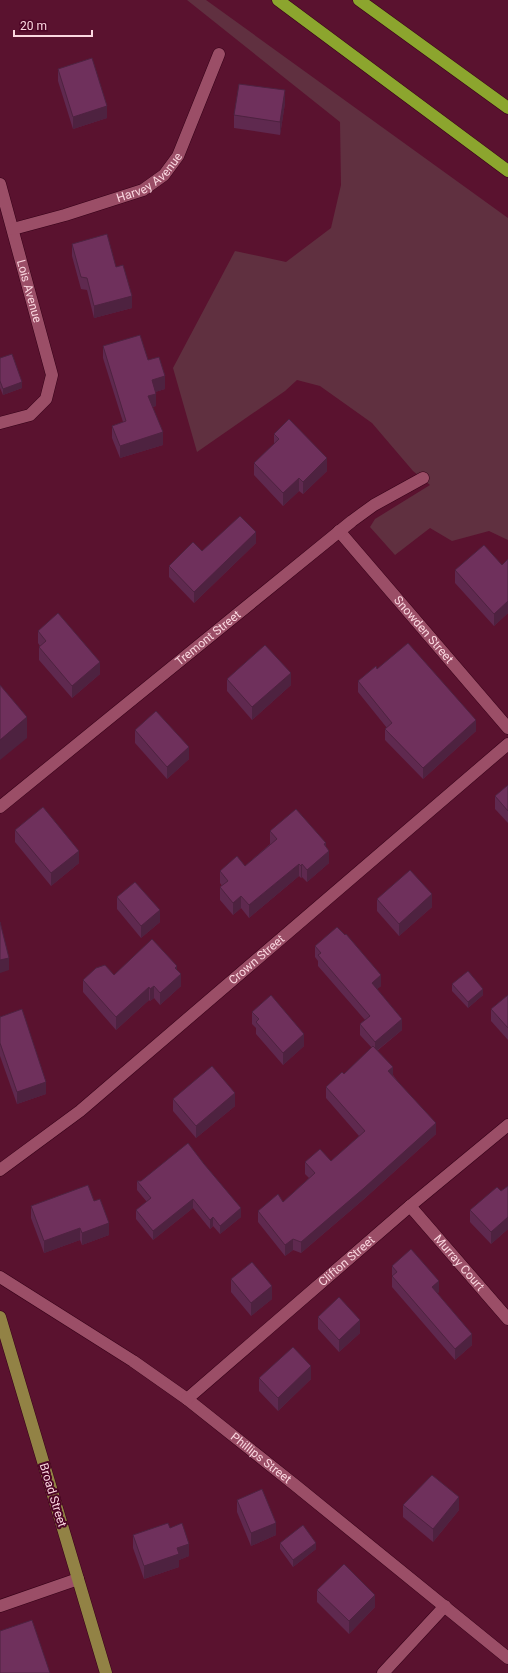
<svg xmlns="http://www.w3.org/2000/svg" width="508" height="1673" viewBox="0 0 508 1673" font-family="Roboto,sans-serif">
	<rect width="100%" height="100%" fill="#5a122f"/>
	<polygon fill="#603040" points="187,0 206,0 508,218 508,540 489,531 452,541 430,528 395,555 370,527 375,519 430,485 413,471 372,423 320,386 297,380 285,391 197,452 173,368 235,251 286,262 331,228 341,185 340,122"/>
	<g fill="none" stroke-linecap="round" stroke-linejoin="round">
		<defs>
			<polyline id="lane" points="0,1606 78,1579"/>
			<g id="street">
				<path id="s1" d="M0 184 52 375 46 399 30 415 0 423"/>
				<path id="s2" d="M13 229 65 215 143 190 164 175 178 156 219 54"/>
				<path id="s3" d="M339 531 508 728"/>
				<path id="s4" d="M0 807 352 521 374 505 423 478"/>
				<path id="s5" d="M0 1170 80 1111 508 744"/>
				<path id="s6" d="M410 1206 508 1319"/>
				<path id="s7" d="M0 1277 133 1361 187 1399 295 1485 508 1658"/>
				<path id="s8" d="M187 1399 410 1206 508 1125"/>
				<polyline points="383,1673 445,1606"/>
			</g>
			<polyline id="primary" points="0,1317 106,1673"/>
			<g id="highway">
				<polyline points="278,0 508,171"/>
				<polyline points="359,0 508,108"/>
			</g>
		</defs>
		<use href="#lane" stroke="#360118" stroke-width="13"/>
		<use href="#street" stroke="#360118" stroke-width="13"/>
		<use href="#primary" stroke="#360118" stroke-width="13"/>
		<use href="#highway" stroke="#360118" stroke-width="13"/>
		<use href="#lane" stroke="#9b4e67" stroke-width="12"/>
		<use href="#street" stroke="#9b4e67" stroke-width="12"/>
		<use href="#primary" stroke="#928245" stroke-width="12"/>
		<use href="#highway" stroke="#8ca52e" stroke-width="12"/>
	</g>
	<g fill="#5f294f">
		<polygon points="58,69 107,118 73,129 58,81"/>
		<polygon points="285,103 280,135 234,128 234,115"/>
		<polygon points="72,244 132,308 94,318 87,290 81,289 72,256"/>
		<polygon points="103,346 148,360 165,389 155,392 156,406 152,407 163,445 120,458 112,438 112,426 123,422 103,358"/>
		<polygon points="0,358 22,388 3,395 0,388"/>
		<polygon points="274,434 327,471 303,494 299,491 283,506 254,475 254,463 274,444"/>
		<polygon points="256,543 194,603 169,577 169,566 202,551"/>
		<polygon points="508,559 508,613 494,626 455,583 455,570 502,565"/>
		<polygon points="38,631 100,674 72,698 39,660 39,647 40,646 38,643"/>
		<polygon points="377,669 476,731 423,779 385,740 385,729 387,728 358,692 358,681"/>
		<polygon points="227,679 291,685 252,720 227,691"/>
		<polygon points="135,730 189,759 167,779 135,743"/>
		<polygon points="508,785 508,823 495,809 495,796"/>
		<polygon points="15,830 79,863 51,886 15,842"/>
		<polygon points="270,831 326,847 329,863 307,882 302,877 301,878 299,876 249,918 241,908 233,915 220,900 220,887 222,886 220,883 220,871 245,866 270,844"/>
		<polygon points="117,897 160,922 141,938 117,909"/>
		<polygon points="377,899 432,907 399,936 377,911"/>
		<polygon points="315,946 381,986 377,989 402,1030 377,1051 393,1075 436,1134 364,1199 301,1253 293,1250 285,1256 258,1222 258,1211 283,1202 309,1178 305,1174 305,1162 331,1161 359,1136 326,1098 326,1087 344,1074 372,1048 360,1035 360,1024 365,1020 318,966 318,961 315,957"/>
		<polygon points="177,970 181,986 160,1005 154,998 150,1001 149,1000 116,1030 83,992 83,980 114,975"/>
		<polygon points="452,984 483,995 468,1008 452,991"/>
		<polygon points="508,995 508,1040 491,1021 491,1009"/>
		<polygon points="252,1012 304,1046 283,1065 256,1034 256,1028 252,1024"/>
		<polygon points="0,1017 46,1094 17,1104 0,1056"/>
		<polygon points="173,1099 235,1106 196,1138 173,1111"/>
		<polygon points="204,1165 241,1217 220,1234 213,1226 210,1229 193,1208 153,1240 136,1219 136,1210 147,1202 137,1190 137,1181 141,1181"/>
		<polygon points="508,1186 508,1229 491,1244 470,1222 470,1210 501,1191"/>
		<polygon points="94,1201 109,1235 82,1245 80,1240 44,1253 31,1218 31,1206"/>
		<polygon points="392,1266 439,1292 437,1293 472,1345 455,1360 392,1287"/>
		<polygon points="231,1279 272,1299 251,1316 231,1292"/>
		<polygon points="318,1317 360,1333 339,1352 318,1329"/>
		<polygon points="259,1378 311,1379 278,1411 259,1391"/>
		<polygon points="237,1500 276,1535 251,1546 237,1512"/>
		<polygon points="403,1505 459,1510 433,1542 403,1517"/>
		<polygon points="170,1528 189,1556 179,1560 179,1567 144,1579 133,1548 133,1535"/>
		<polygon points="280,1543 316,1549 293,1567 280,1549"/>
		<polygon points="317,1590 375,1607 349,1634 317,1602"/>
	</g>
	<g fill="#4e2240">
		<polygon points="285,90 285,103 280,135 280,122"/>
		<polygon points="107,106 107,118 73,129 73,117"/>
		<polygon points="132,296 132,308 94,318 94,306"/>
		<polygon points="165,376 165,389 152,393 152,380"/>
		<polygon points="22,382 22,388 3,395 3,389"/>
		<polygon points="156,394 156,406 148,408 148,396"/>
		<polygon points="163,432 163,445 120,458 120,446"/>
		<polygon points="327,458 327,471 303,494 303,482"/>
		<polygon points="299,478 299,491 283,506 283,493"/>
		<polygon points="256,532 256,543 194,603 194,592"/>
		<polygon points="508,601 508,613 494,626 494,614"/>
		<polygon points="100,662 100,674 72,698 72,686"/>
		<polygon points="291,673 291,685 252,720 252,707"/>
		<polygon points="27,717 27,738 0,760 0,740"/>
		<polygon points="476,720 476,731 423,779 423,768"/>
		<polygon points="189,747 189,759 167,779 167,767"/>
		<polygon points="326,843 326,854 329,851 329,863 307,882 307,870 324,844"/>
		<polygon points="79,851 79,863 51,886 51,873"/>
		<polygon points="299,864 299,876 249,918 249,905"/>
		<polygon points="302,864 302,877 301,878 301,866"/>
		<polygon points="432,894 432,907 399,936 399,924"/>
		<polygon points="241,896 241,908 233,915 233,903"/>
		<polygon points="160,910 160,922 141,938 141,926"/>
		<polygon points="9,958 9,970 0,973 0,960"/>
		<polygon points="177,966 177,977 181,974 181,986 160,1005 160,993 175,968"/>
		<polygon points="381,975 381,986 372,993 372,983"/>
		<polygon points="154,986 154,998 150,1001 150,989"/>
		<polygon points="149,987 149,1000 116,1030 116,1017"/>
		<polygon points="483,989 483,995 468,1008 468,1002"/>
		<polygon points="402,1019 402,1030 375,1052 375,1042"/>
		<polygon points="304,1034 304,1046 283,1065 283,1053"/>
		<polygon points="393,1067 393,1078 388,1071"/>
		<polygon points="46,1082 46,1094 17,1104 17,1092"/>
		<polygon points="235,1093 235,1106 196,1138 196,1126"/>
		<polygon points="436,1123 436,1134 364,1199 301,1253 301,1242"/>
		<polygon points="193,1199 193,1208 153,1240 153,1231"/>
		<polygon points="241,1208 241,1217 220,1234 220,1226"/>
		<polygon points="213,1217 213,1226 210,1229 210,1220"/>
		<polygon points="508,1217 508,1229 491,1244 491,1232"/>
		<polygon points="109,1223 109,1235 82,1245 82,1233"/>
		<polygon points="80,1228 80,1240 44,1253 44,1241"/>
		<polygon points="293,1239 293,1250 285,1256 285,1245"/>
		<polygon points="439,1281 439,1292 432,1298 432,1287"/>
		<polygon points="272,1286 272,1299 251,1316 251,1303"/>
		<polygon points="360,1320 360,1333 339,1352 339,1340"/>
		<polygon points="472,1334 472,1345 455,1360 455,1349"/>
		<polygon points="311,1366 311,1379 278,1411 278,1398"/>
		<polygon points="459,1497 459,1510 433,1542 433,1529"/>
		<polygon points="276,1523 276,1535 251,1546 251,1533"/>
		<polygon points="316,1543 316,1549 293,1567 293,1560"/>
		<polygon points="189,1544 189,1556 179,1560 179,1567 144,1579 144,1566 177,1548"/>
		<polygon points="375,1595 375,1607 349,1634 349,1621"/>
	</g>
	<g fill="#6f305c" stroke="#4e2240">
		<polygon points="92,58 107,106 73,117 58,69"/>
		<polygon points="239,84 285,90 280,122 234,115"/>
		<polygon points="107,234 116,267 123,265 132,296 94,306 87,278 81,277 72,244"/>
		<polygon points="140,335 148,360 159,357 165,376 152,380 156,394 148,396 163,432 120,446 112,426 126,421 103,346"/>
		<polygon points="12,354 22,382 3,389 0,381 0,358"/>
		<polygon points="289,419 327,458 303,482 299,478 283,493 254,463 279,439 274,434"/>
		<polygon points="240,516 256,532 194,592 169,566 193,542 202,551"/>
		<polygon points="484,545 502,565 508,559 508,601 494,614 455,570"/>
		<polygon points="58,613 100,662 72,686 39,647 46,641 38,631"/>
		<polygon points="408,643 476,720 423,768 385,729 392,723 358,681 376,666 377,669"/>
		<polygon points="265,645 291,673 252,707 227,679"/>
		<polygon points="0,685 27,717 0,740"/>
		<polygon points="156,711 189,747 167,767 135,730"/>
		<polygon points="508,785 508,811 495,796"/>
		<polygon points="43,807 79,851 51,873 15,830"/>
		<polygon points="296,809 326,843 324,844 329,851 307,870 302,864 301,866 299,864 249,905 241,896 233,903 220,887 228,881 220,871 237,856 245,866 277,839 270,831"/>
		<polygon points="410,870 432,894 399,924 377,899"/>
		<polygon points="135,882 160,910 141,926 117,897"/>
		<polygon points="0,922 9,958 0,960"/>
		<polygon points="337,927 345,935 346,934 381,975 372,983 402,1019 375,1042 360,1024 370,1016 318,955 321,953 315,946"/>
		<polygon points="152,939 177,966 175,968 181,974 160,993 154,986 150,989 149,987 116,1017 83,980 96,968 105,965 114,975"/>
		<polygon points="468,971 483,989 468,1002 452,984"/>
		<polygon points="271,995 304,1034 283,1053 256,1022 259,1019 252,1012"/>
		<polygon points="508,995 508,1028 491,1009"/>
		<polygon points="22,1009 46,1082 17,1092 0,1043 0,1017"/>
		<polygon points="373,1046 393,1067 388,1071 436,1123 364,1188 301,1242 293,1239 285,1245 258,1211 278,1194 283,1202 315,1173 305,1162 320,1149 331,1161 365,1131 326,1087 342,1072 344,1074"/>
		<polygon points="212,1066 235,1093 196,1126 173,1099"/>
		<polygon points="188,1143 204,1164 241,1208 220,1226 213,1217 210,1220 193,1199 153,1231 136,1210 151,1198 137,1181 141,1181"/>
		<polygon points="88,1185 94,1201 100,1199 109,1223 82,1233 80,1228 44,1241 31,1206"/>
		<polygon points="508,1186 508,1217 491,1232 470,1210 497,1187 501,1191"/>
		<polygon points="411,1249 439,1281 432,1287 472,1334 455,1349 392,1276 397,1272 392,1266"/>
		<polygon points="252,1262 272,1286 251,1303 231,1279"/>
		<polygon points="339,1297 360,1320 339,1340 318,1317"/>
		<polygon points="293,1347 311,1366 278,1398 259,1378"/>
		<polygon points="432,1475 459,1497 433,1529 403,1505"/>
		<polygon points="262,1489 276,1523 251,1533 237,1500"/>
		<polygon points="168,1523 170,1528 182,1523 189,1544 177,1548 179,1554 144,1566 133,1535"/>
		<polygon points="303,1525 316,1543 293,1560 280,1543"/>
		<polygon points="344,1564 375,1595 349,1621 317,1590"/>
		<polygon points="32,1620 50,1673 0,1673 0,1631"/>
	</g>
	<g text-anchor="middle" stroke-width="4" stroke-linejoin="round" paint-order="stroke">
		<g font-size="12" fill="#fbd7e0" stroke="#4d0425">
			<text dy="4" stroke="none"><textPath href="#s2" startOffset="148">Harvey Avenue</textPath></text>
			<text dy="4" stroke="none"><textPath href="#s1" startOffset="111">Lois Avenue</textPath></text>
			<text dy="4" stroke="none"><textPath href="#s3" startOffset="130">Snowden Street</textPath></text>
			<text dy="4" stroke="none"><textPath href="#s4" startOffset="268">Tremont Street</textPath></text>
			<text dy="4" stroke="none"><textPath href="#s5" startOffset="332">Crown Street</textPath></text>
			<text dy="4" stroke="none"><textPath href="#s8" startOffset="211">Clifton Street</textPath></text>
			<text dy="4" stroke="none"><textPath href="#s6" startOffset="75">Murray Court</textPath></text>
			<text dy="4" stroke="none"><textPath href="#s7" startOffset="318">Phillips Street</textPath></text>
			<text transform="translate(53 1495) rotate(73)" y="4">Broad Street</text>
		</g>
	</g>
	<path d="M14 30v6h78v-6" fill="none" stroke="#fbd7e0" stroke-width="2"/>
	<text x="20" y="30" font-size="12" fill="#fbd7e0" stroke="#4d0425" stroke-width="3" paint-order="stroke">20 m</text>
</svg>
